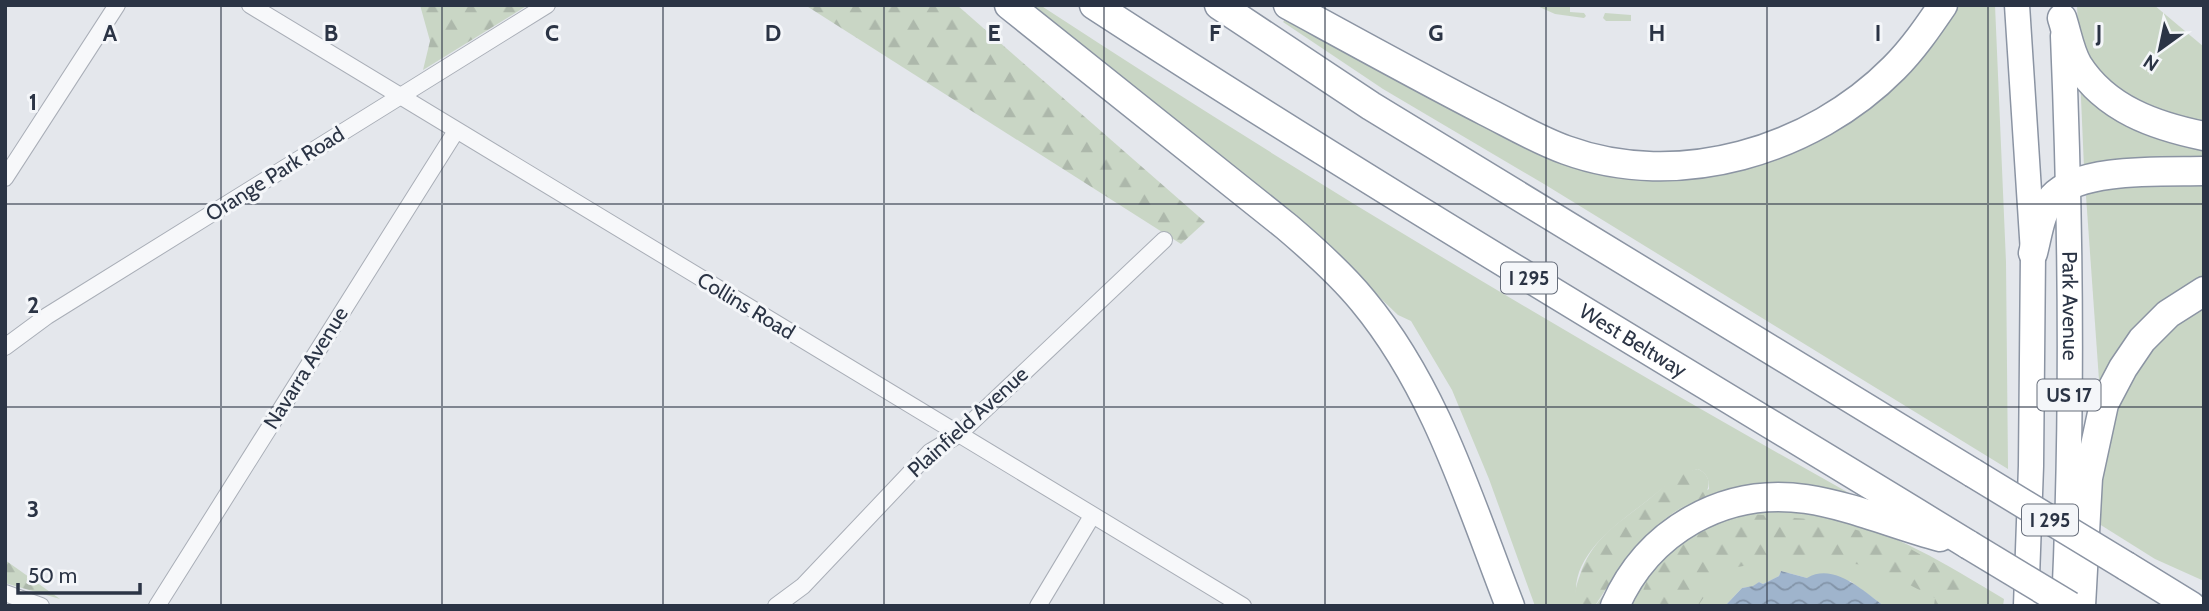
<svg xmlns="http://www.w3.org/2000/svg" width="2209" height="611" viewBox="0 0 2209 611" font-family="Cabin,sans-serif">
	<defs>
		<pattern id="forest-firs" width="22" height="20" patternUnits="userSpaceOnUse" patternTransform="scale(1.75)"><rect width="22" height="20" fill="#c9d6c5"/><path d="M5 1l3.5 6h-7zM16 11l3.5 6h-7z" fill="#adb8ab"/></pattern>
		<pattern id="water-waves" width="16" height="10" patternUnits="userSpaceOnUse" patternTransform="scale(1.75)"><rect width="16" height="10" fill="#9fb4cc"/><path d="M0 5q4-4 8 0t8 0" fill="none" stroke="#8293a7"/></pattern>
	</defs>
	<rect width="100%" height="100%" fill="#e4e7ec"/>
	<g fill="#c9d6c5">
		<path d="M1027 5H1040C1304 178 1574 339 1849 493L1844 502 1734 494 1609 606H1595L1659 523 1709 489C1709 478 1707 474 1698 469 1675 476 1666 486 1648 500 1616 525 1565 558 1578 606H1535L1489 479 1452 390 1411 321 1398 315 1329 249Z"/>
		<polygon points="1535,5 1570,5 1570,12 1584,13 1586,16 1584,18 1555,14"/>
		<polygon points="1955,5 1995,5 2006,262 2008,469 1544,184 1383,89 1283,22 1290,13 1573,160 1788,148"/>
		<polygon points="2077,5 2154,5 2204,47 2204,164 2084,168"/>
		<polygon points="1605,13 1631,15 1631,21 1606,21 1603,18"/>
		<polygon points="2204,180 2204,284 2100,394 2086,196 2089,190 2097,186"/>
		<polygon points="2204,300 2204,581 2155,559 2096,522 2097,460 2128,370"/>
		<path d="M1774 510C1792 512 1811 511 1828 516 1897 533 1944 563 2004 599L2003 606H1884L1850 581 1807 578 1781 571 1779 576 1763 584 1759 582 1754 586 1742 588 1725 606H1628C1638 591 1646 573 1659 561 1692 528 1728 513 1774 510Z"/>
	</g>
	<g fill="url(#forest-firs)">
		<polygon points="420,5 528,5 423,70 430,41"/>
		<polygon points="805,5 957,5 1205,222 1181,244"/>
		<path d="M1698 469C1712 476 1710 486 1704 498 1658 510 1620 567 1595 606H1578C1573 595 1576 586 1580 575 1592 538 1619 523 1648 500 1663 488 1677 472 1698 469Z"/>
		<polygon points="1750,514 1820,520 1897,541 1957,576 1964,606 1934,606 1935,598 1873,566 1790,557 1722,570 1698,606 1637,606 1648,578 1689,537"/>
		<polygon points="5,560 60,599 5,583"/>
	</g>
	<path fill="url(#water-waves)" d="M1781 571 1807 578C1834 562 1863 591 1884 606H1725L1742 588 1753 586 1759 582 1763 584 1779 576Z"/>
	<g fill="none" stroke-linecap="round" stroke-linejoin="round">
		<defs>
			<g id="minor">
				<polyline points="250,5 1243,606"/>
				<polyline points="5,178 117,5"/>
				<polyline points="5,347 47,316 547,5"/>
				<polyline points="5,593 41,606"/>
				<polyline points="157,606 456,131"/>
				<polyline points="776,606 803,586 930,452 958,435 1164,240"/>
				<polyline points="1038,606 1092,516"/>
			</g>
			<g id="trunk">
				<polyline points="2017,5 2033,253 2031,466 2026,606"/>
				<path id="s1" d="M2063 36C2071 226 2073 416 2064 606"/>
			</g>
			<g id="motorway">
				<path d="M1009 5 1287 227C1314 250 1341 274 1363 301 1436 389 1469 501 1510 606"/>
				<path id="s2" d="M1094 5C1381 192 1677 366 1969 545"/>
				<polyline points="1219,5 1371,106 1973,473"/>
				<path d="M1288 5C1354 41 1419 77 1485 111 1511 124 1538 140 1566 150 1678 191 1812 151 1894 68 1913 49 1928 27 1943 5"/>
				<path d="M2062 18C2067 33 2070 52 2078 65 2106 109 2155 126 2204 136"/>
				<path d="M2033 253C2038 234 2040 212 2053 197 2079 167 2164 172 2204 171"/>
				<polyline points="2126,566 2191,606"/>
				<path d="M1615 606C1648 531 1724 487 1806 499 1852 506 1895 525 1940 537"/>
				<polyline points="2081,606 2088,478 2104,404 2123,368 2142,340 2168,314 2204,291"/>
			</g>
		</defs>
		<use href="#minor" stroke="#a9aeb7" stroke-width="18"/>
		<use href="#trunk" stroke="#8b94a3" stroke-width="27"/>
		<use href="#motorway" stroke="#8b94a3" stroke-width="31"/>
		<use href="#minor" stroke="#f7f8fa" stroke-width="16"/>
		<use href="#trunk" stroke="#fff" stroke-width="24"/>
		<use href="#motorway" stroke="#fff" stroke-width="28"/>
		<defs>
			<g id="motorway-bridge">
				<polyline points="1973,473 2126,566"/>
				<polyline points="1969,545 2070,606"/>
			</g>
		</defs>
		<use href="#motorway-bridge" stroke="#8b94a3" stroke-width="31" stroke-linecap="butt"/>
		<use href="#motorway-bridge" stroke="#fff" stroke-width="28"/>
	</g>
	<path fill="none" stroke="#2b3445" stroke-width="2" stroke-opacity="0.55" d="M221 5V606M442 5V606M663 5V606M884 5V606M1104 5V606M1325 5V606M1546 5V606M1767 5V606M1988 5V606M5 204H2204M5 407H2204"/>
	<g text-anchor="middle" stroke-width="6" stroke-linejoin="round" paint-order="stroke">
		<g fill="#f4f6f9" stroke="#676e7b" stroke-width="2">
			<rect x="1501" y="262.5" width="56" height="31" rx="5"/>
			<rect x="2037.5" y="379.5" width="63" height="31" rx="5"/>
			<rect x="2022" y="504.5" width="56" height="31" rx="5"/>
		</g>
		<g font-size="19" font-weight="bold" fill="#2b3445">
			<text x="1529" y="285">I 295</text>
			<text x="2069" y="402">US 17</text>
			<text x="2050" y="527">I 295</text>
		</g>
		<g font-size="21" fill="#2b3445" stroke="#f4f6f9">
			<text transform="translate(275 174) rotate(-32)" y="7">Orange Park Road</text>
			<text dy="7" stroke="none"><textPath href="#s1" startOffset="270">Park Avenue</textPath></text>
			<text transform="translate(746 306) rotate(31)" y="7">Collins Road</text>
			<text dy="7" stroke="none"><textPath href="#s2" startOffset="635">West Beltway</textPath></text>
			<text transform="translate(306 368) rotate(-58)" y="7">Navarra Avenue</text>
			<text transform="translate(968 422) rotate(-42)" y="7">Plainfield Avenue</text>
		</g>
	</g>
	<g font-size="23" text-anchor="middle" font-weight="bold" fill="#2b3445" stroke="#f4f6f9" stroke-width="6" stroke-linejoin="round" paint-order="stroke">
		<text x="110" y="41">A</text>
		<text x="331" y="41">B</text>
		<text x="552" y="41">C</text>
		<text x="773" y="41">D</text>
		<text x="994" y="41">E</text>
		<text x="1215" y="41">F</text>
		<text x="1436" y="41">G</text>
		<text x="1657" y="41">H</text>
		<text x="1878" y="41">I</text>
		<text x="2099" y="41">J</text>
		<text x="33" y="110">1</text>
		<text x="33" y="313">2</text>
		<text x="33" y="517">3</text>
	</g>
	<rect width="2209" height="611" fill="none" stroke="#2b3445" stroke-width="14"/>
	<g transform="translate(2160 49) rotate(213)" stroke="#f4f6f9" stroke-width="5" paint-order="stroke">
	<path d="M0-5L12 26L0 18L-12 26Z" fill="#2b3445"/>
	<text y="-10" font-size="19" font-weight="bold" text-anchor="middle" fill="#2b3445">N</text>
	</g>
	<path d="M18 583v10h122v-10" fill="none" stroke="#2b3445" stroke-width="3.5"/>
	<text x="28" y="583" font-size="21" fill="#2b3445" stroke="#f4f6f9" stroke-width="5" paint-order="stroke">50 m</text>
</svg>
